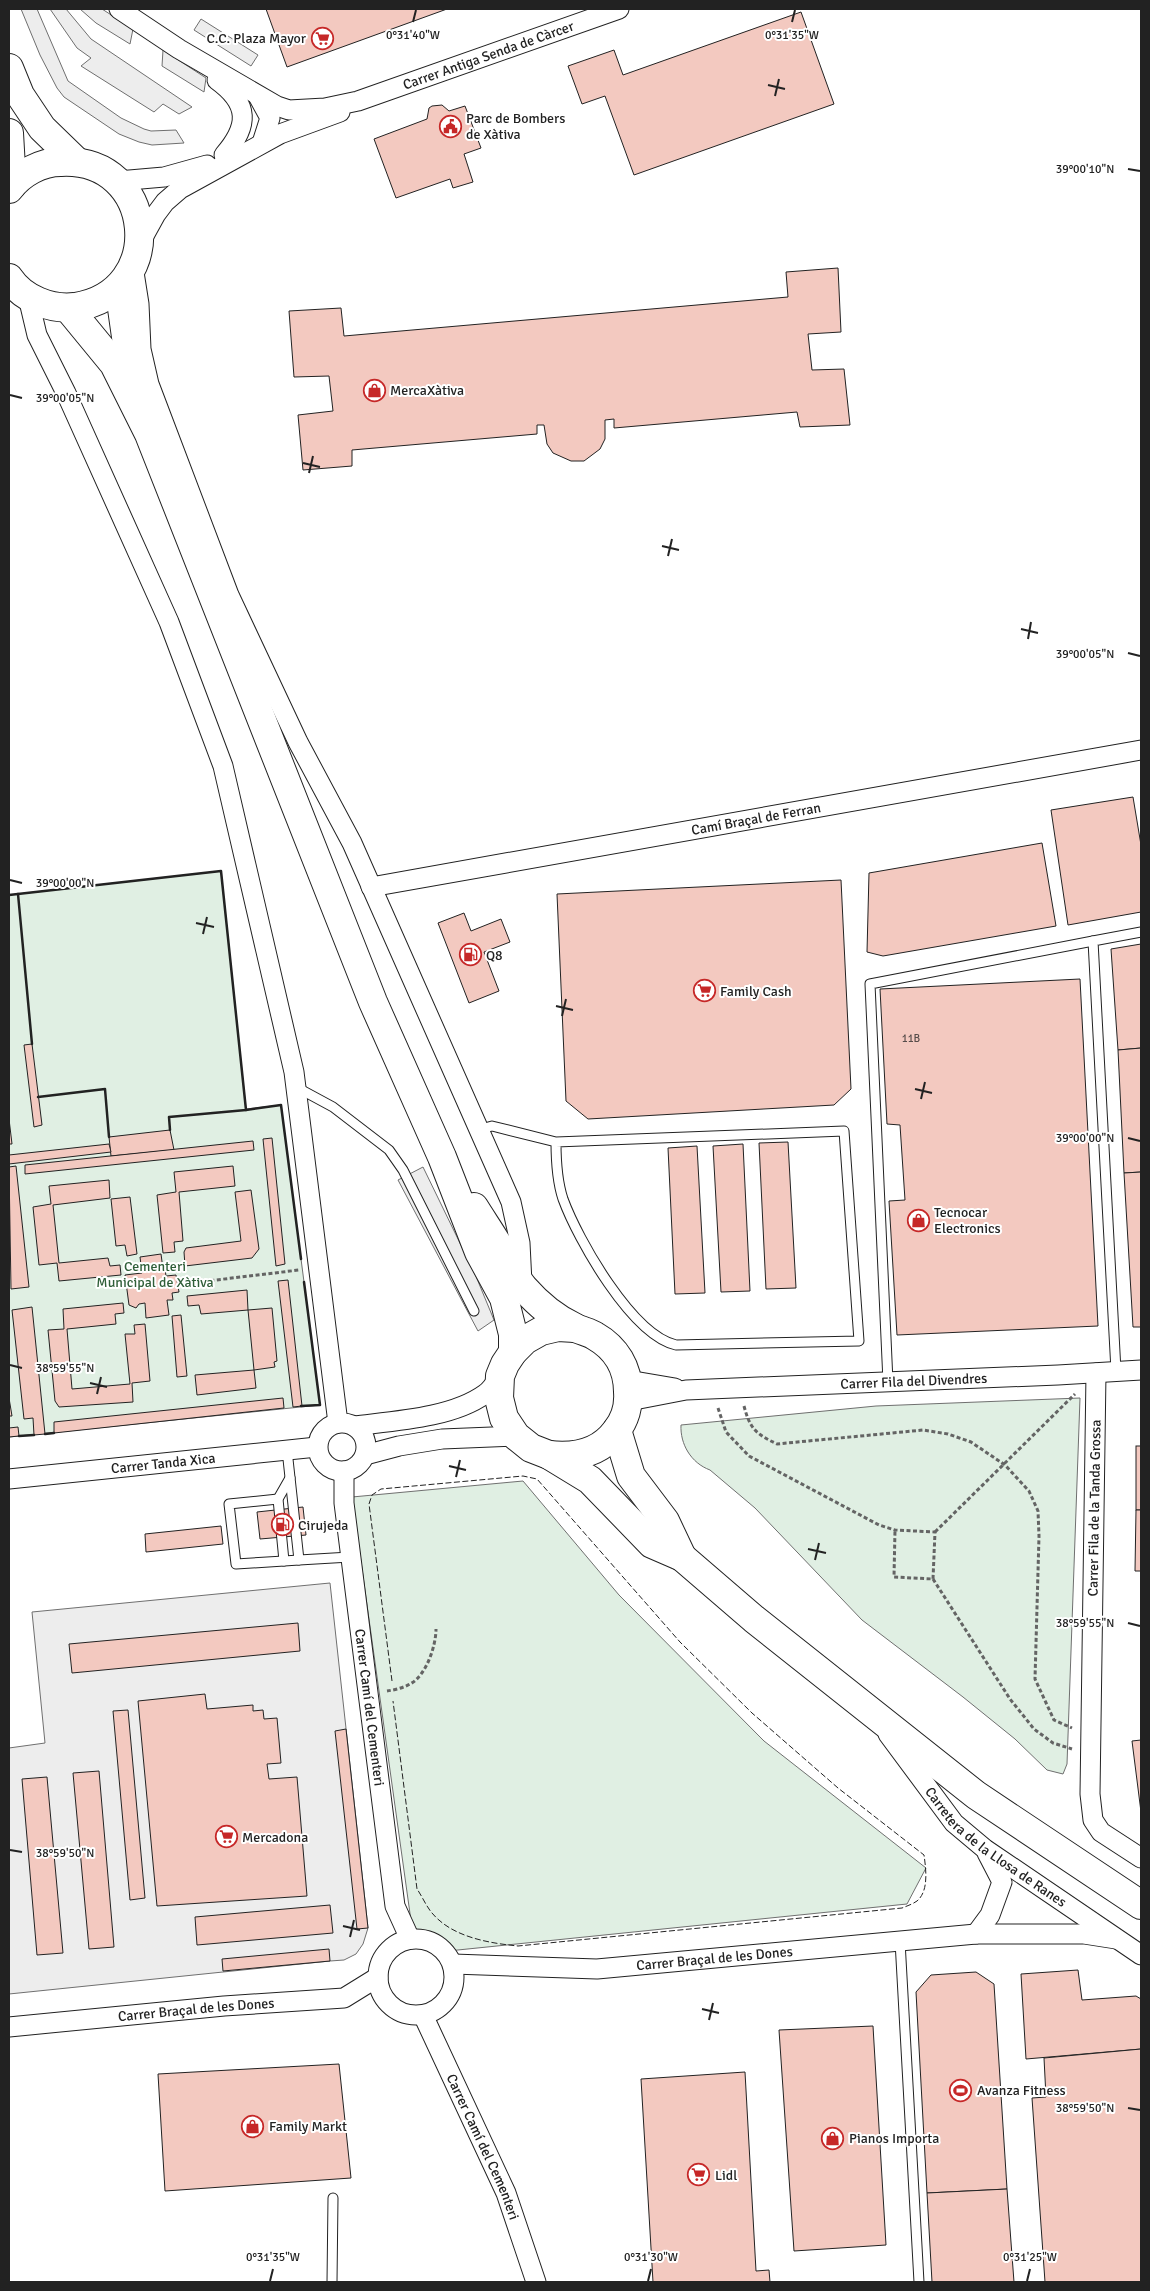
<svg xmlns="http://www.w3.org/2000/svg" width="1150" height="2291" viewBox="0 0 1150 2291" font-family="Signika,sans-serif">
	<rect width="100%" height="100%" fill="#fff"/>
	<g fill="#e0efe3" stroke="#6f6f6f">
		<polygon points="221,871 246,1109 281,1105 320,1405 9,1437 9,895"/>
		<path d="M1080 1398 1067 1764 1063 1774 1047 1770 1015 1739 963 1697 862 1620 755 1508 710 1470C691 1463 680 1444 681 1425L876 1406Z"/>
		<polygon points="523,1481 619,1595 764,1741 926,1868 907,1904 448,1951 428,1946 412,1928 352,1497"/>
	</g>
	<g fill="#ededed" stroke="#6f6f6f">
		<polygon points="21,9 37,9 68,81 121,118 144,129 151,131 176,130 184,143 152,145 139,142 119,134 64,97 57,88 40,55"/>
		<polygon points="50,9 66,9 91,39 192,107 179,114 163,104 154,112 81,66 91,58 77,48"/>
		<polygon points="80,9 102,9 133,29 130,44 96,23"/>
		<polygon points="201,19 258,55 251,66 194,30"/>
		<polygon points="163,50 206,78 204,92 162,66"/>
		<polygon points="423,1167 475,1274 494,1320 478,1331 398,1180"/>
		<polygon points="330,1583 368,1928 363,1944 356,1954 344,1960 330,1961 9,1994 9,1748 45,1743 32,1612"/>
	</g>
	<g fill="#f3c9c0" stroke="#222">
		<polygon points="266,9 447,9 287,67"/>
		<polygon points="801,12 834,104 634,175 605,96 582,104 568,66 614,50 623,75"/>
		<polygon points="442,105 449,111 465,106 481,148 464,154 473,182 453,188 450,179 396,198 374,139 427,119 429,108 432,106"/>
		<polygon points="838,268 841,332 808,334 812,370 844,369 850,425 800,427 797,412 614,428 614,419 605,420 605,439 600,449 584,461 571,461 553,453 547,444 544,425 537,425 537,434 352,450 352,466 303,470 298,415 333,411 329,376 294,377 289,311 341,308 344,336 788,297 786,272"/>
		<polygon points="1133,797 1141,845 1141,912 1068,925 1051,810"/>
		<polygon points="1042,843 1056,926 883,956 867,952 869,873"/>
		<polygon points="841,880 851,1089 834,1105 588,1119 566,1101 557,894"/>
		<polygon points="464,913 471,931 501,919 510,942 484,952 499,991 469,1003 438,923"/>
		<polygon points="1141,944 1141,1048 1118,1050 1111,949"/>
		<polygon points="1080,979 1098,1326 897,1335 889,1201 905,1200 900,1125 887,1124 880,989"/>
		<polygon points="32,1044 42,1125 34,1127 24,1045"/>
		<polygon points="1141,1048 1141,1172 1124,1173 1118,1050"/>
		<polygon points="9,1119 12,1144 9,1144"/>
		<polygon points="170,1130 174,1150 111,1156 109,1137"/>
		<polygon points="272,1138 285,1264 276,1266 263,1139"/>
		<polygon points="253,1141 254,1150 25,1174 25,1165"/>
		<polygon points="788,1142 796,1288 766,1289 759,1143"/>
		<polygon points="109,1144 111,1152 9,1164 9,1155"/>
		<polygon points="743,1144 750,1291 721,1292 713,1146"/>
		<polygon points="697,1146 705,1293 675,1294 668,1148"/>
		<polygon points="16,1166 29,1287 11,1289 9,1167"/>
		<polygon points="233,1166 235,1186 179,1192 183,1241 174,1242 175,1252 163,1253 157,1195 176,1192 174,1172"/>
		<polygon points="1141,1172 1141,1327 1133,1327 1124,1173"/>
		<polygon points="109,1180 110,1198 53,1205 59,1263 108,1258 110,1266 120,1265 121,1275 59,1281 57,1263 39,1265 33,1207 51,1204 49,1186"/>
		<polygon points="251,1190 259,1249 252,1258 185,1266 184,1252 186,1248 241,1241 235,1192"/>
		<polygon points="130,1197 137,1254 127,1256 125,1245 116,1246 111,1199"/>
		<polygon points="161,1254 163,1269 165,1269 166,1276 176,1275 179,1292 172,1293 173,1300 167,1300 169,1315 146,1318 145,1303 139,1304 136,1308 129,1305 125,1275 142,1273 140,1257"/>
		<polygon points="288,1280 302,1406 293,1407 278,1281"/>
		<polygon points="247,1290 248,1310 201,1314 199,1305 188,1306 187,1296"/>
		<polygon points="123,1303 124,1313 115,1314 116,1324 67,1329 72,1389 130,1384 125,1334 135,1334 134,1325 145,1324 150,1381 132,1383 133,1402 59,1407 55,1401 48,1330 64,1329 63,1309"/>
		<polygon points="32,1307 45,1434 34,1435 33,1418 24,1419 12,1310"/>
		<polygon points="272,1308 277,1361 274,1362 275,1367 254,1370 248,1310"/>
		<polygon points="181,1315 187,1376 177,1377 172,1316"/>
		<polygon points="254,1370 256,1388 197,1395 195,1375"/>
		<polygon points="9,1398 12,1416 9,1416"/>
		<polygon points="283,1398 284,1408 54,1433 54,1422"/>
		<polygon points="18,1427 19,1436 9,1437 9,1428"/>
		<rect x="1136" y="1446" width="5" height="64"/>
		<polygon points="303,1507 306,1535 260,1539 257,1512"/>
		<polygon points="1136,1510 1141,1510 1141,1571 1135,1571"/>
		<polygon points="221,1526 223,1544 146,1552 145,1534"/>
		<polygon points="298,1623 300,1651 72,1673 69,1644"/>
		<polygon points="205,1694 207,1709 253,1705 253,1711 263,1710 264,1719 277,1718 281,1763 267,1764 269,1779 297,1777 307,1896 157,1906 138,1701"/>
		<polygon points="128,1710 145,1898 130,1900 113,1711"/>
		<polygon points="346,1729 368,1928 357,1929 335,1731"/>
		<polygon points="1141,1740 1141,1812 1132,1741"/>
		<polygon points="99,1771 114,1947 89,1949 73,1773"/>
		<polygon points="47,1777 63,1953 37,1955 22,1779"/>
		<polygon points="330,1905 333,1933 197,1945 195,1917"/>
		<polygon points="329,1949 330,1961 223,1971 222,1959"/>
		<polygon points="1078,1970 1082,2000 1136,1996 1141,1999 1141,2049 1026,2059 1021,1974"/>
		<polygon points="976,1972 994,1984 1007,2189 927,2193 916,1992 931,1975"/>
		<polygon points="873,2026 886,2245 794,2251 779,2030"/>
		<polygon points="1141,2049 1141,2282 1045,2282 1032,2098 1046,2097 1044,2058"/>
		<polygon points="339,2064 351,2178 165,2191 158,2074"/>
		<polygon points="745,2072 756,2271 769,2270 770,2282 653,2282 641,2079"/>
		<polygon points="1007,2189 1014,2282 932,2282 927,2193"/>
	</g>
	<g fill="none" stroke-linecap="round" stroke-linejoin="round">
		<defs>
			<g id="service">
				<polyline points="296,1087 333,1107 389,1150 403,1170 474,1311"/>
				<path d="M477 1130 492 1126 556 1142 844 1131 859 1341 676 1345C632 1335 578 1240 563 1199 557 1181 556 1161 556 1142"/>
				<polyline points="1116,1371 1093,941 1141,932"/>
				<polyline points="888,1382 870,984 1093,941"/>
				<polyline points="287,1450 299,1560 350,1557"/>
				<polyline points="290,1478 278,1499 284,1561 299,1560"/>
				<polyline points="278,1499 229,1504 236,1564 284,1561"/>
				<polyline points="900,1941 919,2282"/>
				<polyline points="332,2282 333,2198"/>
			</g>
			<g id="minor">
				<path id="s1" d="M119 9 179 49 277 106 289 110 325 108 358 101 619 9"/>
				<path d="M217 80C250 104 249 126 224 155"/>
				<polyline points="258,96 270,118 262,143"/>
				<polyline points="118,181 164,177 207,165"/>
				<polyline points="140,243 156,214 165,202 180,189 280,134 340,112"/>
				<polyline points="133,266 139,304 141,349 149,384 229,595 298,742 352,843 511,1202 520,1243 522,1283"/>
				<polyline points="28,297 37,335 66,393 169,622 223,766 294,1072 338,1423"/>
				<path id="s2" d="M371 887 1141 750"/>
				<polyline points="1096,1373 1090,1794 1093,1820 1101,1832 1141,1858"/>
				<polyline points="628,1380 675,1388"/>
				<path id="s3" d="M629 1401 686 1390 1058 1375 1141 1370"/>
				<circle cx="342" cy="1447" r="24"/>
				<path d="M354 1426C394 1421 452 1418 485 1394 491 1390 496 1382 500 1376"/>
				<polyline points="365,1455 399,1446 442,1439 516,1436"/>
				<path id="s4" d="M344 1471V1503L395 1906 410 1939"/>
				<path id="s5" d="M9 1479 317 1447"/>
				<path id="s6" d="M888 1734 954 1823 985 1849 1141 1955"/>
				<polyline points="976,1934 990,1915 1002,1882 987,1853"/>
				<circle cx="416" cy="1977" r="38"/>
				<path id="s7" d="M453 1964 597 1969 976 1934H1084L1116 1939"/>
				<path id="s8" d="M423 2015 506 2193 536 2282"/>
				<path id="s9" d="M9 2027 224 2006 344 1998 378 1977"/>
			</g>
			<g id="primary">
				<polyline points="9,68 20,95 42,128 76,161"/>
				<polyline points="9,133 12,185"/>
				<path d="M9 189C21 173 41 162 61 162 156 157 169 293 75 307 51 310 23 299 9 278"/>
				<polyline points="119,287 128,351 137,386"/>
				<polyline points="68,308 114,364 149,434 373,1002 442,1157 479,1252 504,1298 513,1334 513,1352"/>
				<path d="M474 1207C484 1223 495 1239 504 1255 510 1266 516 1279 524 1288 538 1304 555 1318 574 1327 581 1331 589 1332 595 1336 616 1348 628 1368 628 1392 629 1405 625 1420 616 1431 600 1453 575 1458 549 1455"/>
				<polyline points="575,1328 558,1327 541,1331 525,1340 513,1352 505,1364 500,1376 499,1398 504,1418 516,1436 531,1448 549,1455 590,1480 652,1544 682,1557 754,1619 976,1795 1141,1905"/>
				<polyline points="617,1430 631,1476 665,1521 682,1557"/>
			</g>
		</defs>
		<use href="#service" stroke="#222" stroke-width="11"/>
		<use href="#minor" stroke="#222" stroke-width="21"/>
		<use href="#primary" stroke="#222" stroke-width="30"/>
		<g stroke="#646464" stroke-width="3" stroke-dasharray="4 2.5" stroke-linecap="butt">
			<polyline points="191,1283 299,1270"/>
			<path d="M744 1406C750 1429 756 1434 777 1444L923 1430 948 1434 971 1442 1005 1465 1029 1491 1038 1511 1039 1536 1035 1679 1054 1720 1072 1728"/>
			<polyline points="718,1408 726,1432 749,1456 879,1525 895,1530 935,1532 933,1579 894,1577 895,1530"/>
			<polyline points="935,1532 1075,1394"/>
			<polyline points="933,1579 1010,1699 1034,1729 1053,1743 1072,1749"/>
			<path d="M387 1691C394 1690 403 1688 410 1684 426 1676 436 1646 436 1629"/>
		</g>
		<use href="#service" stroke="#fff" stroke-width="9"/>
		<use href="#minor" stroke="#fff" stroke-width="19"/>
		<use href="#primary" stroke="#fff" stroke-width="28"/>
		<path stroke="#222" stroke-width="1" stroke-dasharray="6 2.5" stroke-linecap="butt" d="M392 1681 369 1504 372 1495 381 1489 523 1476 537 1479 680 1642 752 1713 838 1788 924 1855C926 1869 929 1891 917 1901 913 1904 907 1906 902 1908L518 1946C488 1943 452 1937 432 1913 426 1906 422 1896 417 1889L393 1701"/>
		<g stroke="#222" stroke-width="2.5">
			<polyline points="18,894 32,1044"/>
			<polyline points="9,895 221,871 246,1110 169,1117 170,1130"/>
			<polyline points="38,1097 105,1089 109,1137"/>
			<polyline points="246,1110 281,1105 301,1259"/>
			<polyline points="301,1406 320,1405 304,1282"/>
			<polyline points="45,1434 54,1433"/>
			<polyline points="19,1436 34,1435"/>
		</g>
	</g>
	<path fill="none" stroke="#222" stroke-width="2" d="M413 22 416 10M792 22 795 10M768 85 785 89M775 96 779 79M1128 169 1140 171M10 395 22 398M303 463 320 467M309 473 313 456M662 546 679 550M668 556 672 539M1021 629 1038 633M1028 639 1031 622M1128 653 1140 656M10 880 22 883M196 923 214 927M203 934 207 917M556 1006 573 1010M562 1016 566 999M915 1089 932 1093M921 1099 925 1082M1128 1138 1140 1141M10 1365 22 1368M90 1383 107 1387M97 1394 101 1377M449 1466 466 1470M456 1477 460 1460M808 1549 826 1553M815 1560 819 1543M1128 1623 1140 1626M10 1850 22 1852M343 1926 360 1930M350 1937 354 1920M702 2009 719 2013M709 2020 713 2003M1128 2108 1140 2110M270 2281 273 2269M648 2281 651 2269M1027 2281 1030 2269"/>
	<defs>
		<symbol id="supermarket-ring" viewBox="-11 -11 22 22"><circle r="9.5" fill="#fff" stroke="#c62828" stroke-width="1.5"/><path d="M-6-5.5h2.5l.6 2H6L4.5 2H-2.5L-4.4-4H-6ZM-1.5 3.2a1.3 1.3 0 1 0 .1 0ZM3 3.2a1.3 1.3 0 1 0 .1 0Z" fill="#c62828"/></symbol>
		<symbol id="civic-ring" viewBox="-11 -11 22 22"><circle r="9.5" fill="#fff" stroke="#c62828" stroke-width="1.5"/><path d="M-.6-6.5H3V-4.5H.6V-3L4-1V1h2V6H-6V1h2V-1L-.6-3ZM-1.2 2.5V6h2.4V2.5Z" fill="#c62828"/></symbol>
		<symbol id="shop-ring" viewBox="-11 -11 22 22"><circle r="9.5" fill="#fff" stroke="#c62828" stroke-width="1.5"/><path d="M-5-2.5h2.3a2.7 3.5 0 0 1 5.4 0H5L5.5 6h-11ZM-1.5-2.5h3a1.5 2.3 0 0 0-3 0Z" fill="#c62828"/></symbol>
		<symbol id="fuel-ring" viewBox="-11 -11 22 22"><circle r="9.5" fill="#fff" stroke="#c62828" stroke-width="1.5"/><path d="M-5.5-6h7V0h2V4h1.3V-2.5L3-4.5l.8-.8L6-3V5H2.5V1h-1V6h-7ZM-4.2-4.7v3.2H.2V-4.7Z" fill="#c62828"/></symbol>
		<symbol id="stadium-ring" viewBox="-11 -11 22 22"><circle r="9.5" fill="#fff" stroke="#c62828" stroke-width="1.5"/><path d="M0-5a6.5 5 0 1 0 0 10a6.5 5 0 1 0 0-10ZM-3.5-1.8h7v3.6h-7Z" fill="#c62828"/></symbol>
	</defs>
	<g fill-rule="evenodd">
		<use href="#supermarket-ring" x="310" y="26" width="25" height="25"/>
		<use href="#civic-ring" x="438" y="114" width="25" height="25"/>
		<use href="#shop-ring" x="362" y="378" width="25" height="25"/>
		<use href="#fuel-ring" x="458" y="942" width="25" height="25"/>
		<use href="#supermarket-ring" x="692" y="978" width="25" height="25"/>
		<use href="#shop-ring" x="906" y="1208" width="25" height="25"/>
		<use href="#fuel-ring" x="270" y="1512" width="25" height="25"/>
		<use href="#supermarket-ring" x="214" y="1824" width="25" height="25"/>
		<use href="#stadium-ring" x="948" y="2078" width="25" height="25"/>
		<use href="#shop-ring" x="240" y="2114" width="25" height="25"/>
		<use href="#shop-ring" x="820" y="2126" width="25" height="25"/>
		<use href="#supermarket-ring" x="686" y="2162" width="25" height="25"/>
	</g>
	<g text-anchor="middle" stroke-width="4" stroke-linejoin="round" paint-order="stroke">
		<g font-size="11" fill="#564c4a">
			<text x="911" y="1042">11B</text>
		</g>
		<g font-size="14" fill="#222" stroke="#fff" text-anchor="start">
			<text x="306" y="43" text-anchor="end">C.C. Plaza Mayor</text>
			<text x="466" y="123">Parc de Bombers<tspan x="466" dy="16">de Xàtiva</tspan></text>
			<text x="390" y="395">MercaXàtiva</text>
			<text x="486" y="960">Q8</text>
			<text x="720" y="996">Family Cash</text>
			<text x="934" y="1217">Tecnocar<tspan x="934" dy="16">Electronics</tspan></text>
			<text x="298" y="1530">Cirujeda</text>
			<text x="242" y="1842">Mercadona</text>
			<text x="977" y="2095">Avanza Fitness</text>
			<text x="269" y="2131">Family Markt</text>
			<text x="849" y="2143">Pianos Importa</text>
			<text x="715" y="2180">Lidl</text>
		</g>
		<g font-size="14" fill="#222" stroke="#fff">
			<text dy="5" stroke="none"><textPath href="#s1" startOffset="406">Carrer Antiga Senda de Càrcer</textPath></text>
			<text dy="5" stroke="none"><textPath href="#s2" startOffset="391">Camí Braçal de Ferran</textPath></text>
			<text dy="5" stroke="none"><textPath href="#s3" startOffset="286">Carrer Fila del Divendres</textPath></text>
			<text dy="5" stroke="none"><textPath href="#s5" startOffset="155">Carrer Tanda Xica</textPath></text>
			<text transform="translate(1094 1508) rotate(-89)" y="5">Carrer Fila de la Tanda Grossa</text>
			<text dy="5" stroke="none"><textPath href="#s4" startOffset="238">Carrer Camí del Cementeri</textPath></text>
			<text dy="5" stroke="none"><textPath href="#s6" startOffset="158">Carretera de la Llosa de Ranes</textPath></text>
			<text dy="5" stroke="none"><textPath href="#s7" startOffset="262">Carrer Braçal de les Dones</textPath></text>
			<text dy="5" stroke="none"><textPath href="#s9" startOffset="188">Carrer Braçal de les Dones</textPath></text>
			<text dy="5" stroke="none"><textPath href="#s8" startOffset="145">Carrer Camí del Cementeri</textPath></text>
		</g>
		<g font-size="14" fill="#2f5e38" stroke="#fff">
			<text x="155" y="1271">Cementeri<tspan x="155" dy="16">Municipal de Xàtiva</tspan></text>
		</g>
	</g>
	<g font-size="12" text-anchor="middle" fill="#222" stroke="#fff" stroke-width="4" stroke-linejoin="round" paint-order="stroke">
		<text x="413" y="39">0°31'40"W</text>
		<text x="792" y="39">0°31'35"W</text>
		<text x="1085" y="173">39°00'10"N</text>
		<text x="65" y="402">39°00'05"N</text>
		<text x="1085" y="658">39°00'05"N</text>
		<text x="65" y="887">39°00'00"N</text>
		<text x="1085" y="1142">39°00'00"N</text>
		<text x="65" y="1372">38°59'55"N</text>
		<text x="1085" y="1627">38°59'55"N</text>
		<text x="65" y="1857">38°59'50"N</text>
		<text x="1085" y="2112">38°59'50"N</text>
		<text x="273" y="2261">0°31'35"W</text>
		<text x="651" y="2261">0°31'30"W</text>
		<text x="1030" y="2261">0°31'25"W</text>
	</g>
	<rect width="1150" height="2291" fill="none" stroke="#222222" stroke-width="20"/>
</svg>
